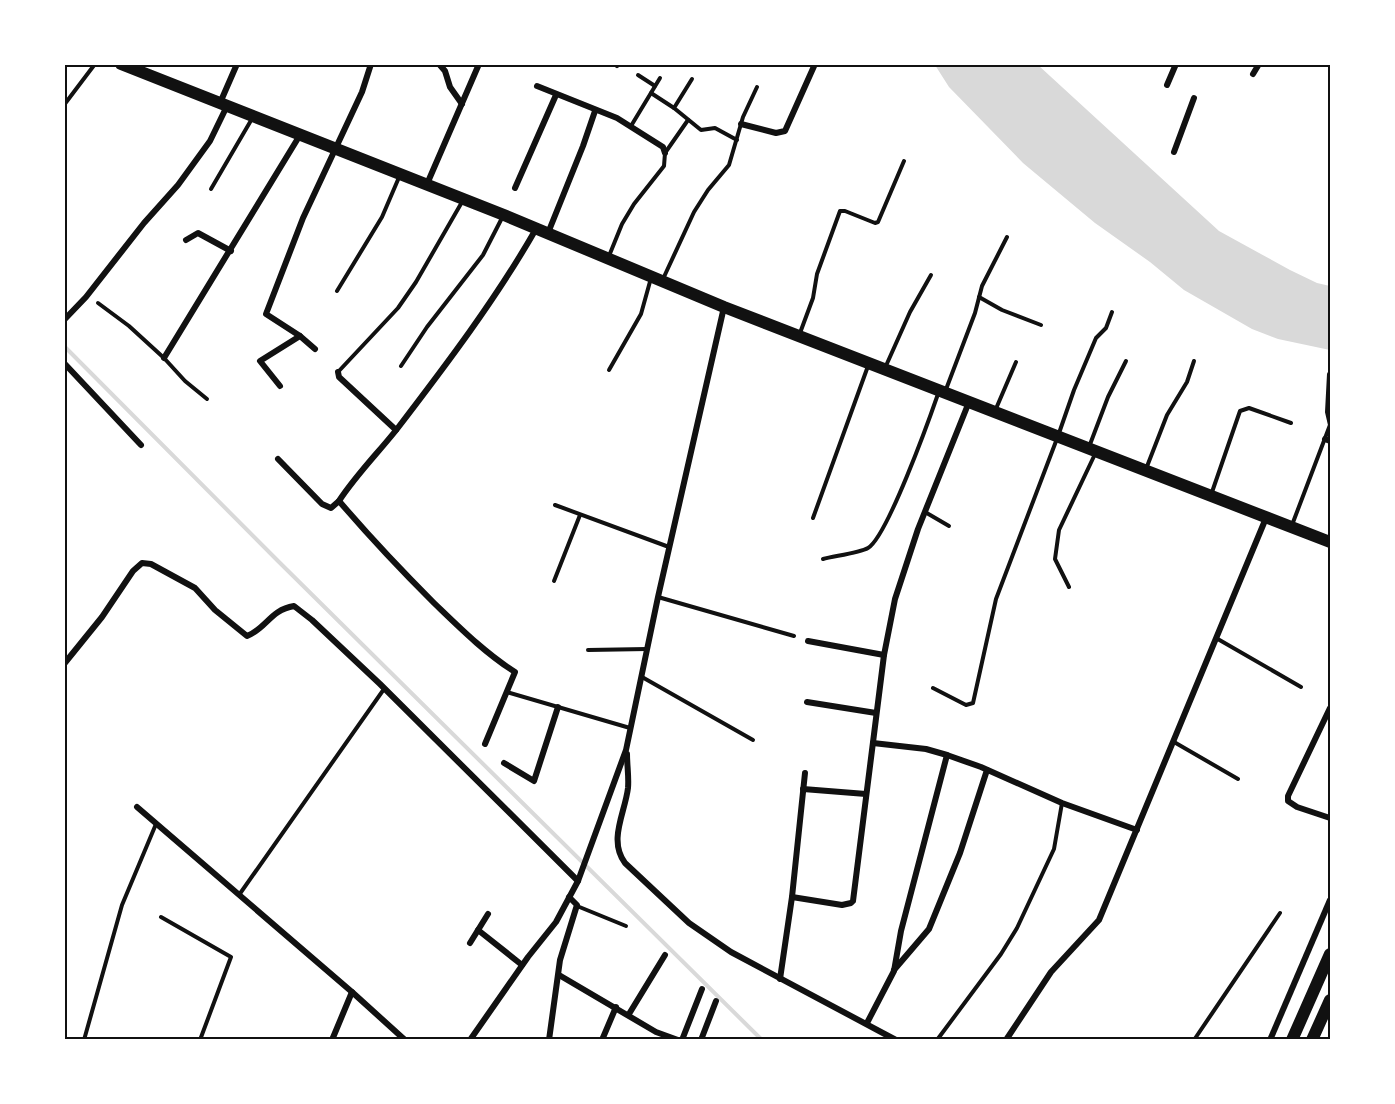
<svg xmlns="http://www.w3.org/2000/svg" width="1395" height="1104" viewBox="0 0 1395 1104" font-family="'Nunito Sans',sans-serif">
	<rect width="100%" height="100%" fill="#fff"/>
	<polygon fill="#d9d9d9" points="935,65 1038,65 1219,231 1290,270 1317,283 1330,286 1330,350 1278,339 1252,329 1184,290 1150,262 1095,223 1023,163 949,87"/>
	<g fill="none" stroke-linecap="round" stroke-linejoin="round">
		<polyline stroke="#d9d9d9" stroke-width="4" points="64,346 278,561 762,1040"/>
		<g stroke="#111" stroke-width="4">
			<polyline points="638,75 655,86"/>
			<polyline points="692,79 674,108 701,130 715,128 737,140"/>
			<polyline points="651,93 674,108"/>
			<polyline points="64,105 95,64"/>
			<polyline points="631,126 660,78"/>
			<polyline points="211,189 253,117"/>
			<polyline points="609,256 622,224 634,204 664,166 665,153 688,120"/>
			<polyline points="663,279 694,212 708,190 729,165 743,117 757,87"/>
			<polyline points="337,291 382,217 400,175"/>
			<polyline points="979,297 1002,310 1041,325"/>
			<polyline points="98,303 129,326 164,358 185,381 207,399"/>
			<polyline points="800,333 813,298 817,274 840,211 845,211 875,223 878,222 904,161"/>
			<polyline points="401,366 427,327 483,255 503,216"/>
			<polyline points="885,368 910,312 931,275"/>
			<polyline points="609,370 641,314 651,278"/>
			<polyline points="338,372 398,308 416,282 462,202"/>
			<polyline points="945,392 975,313 982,286 1007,237"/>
			<polyline points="995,411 1016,362"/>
			<polyline points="1089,447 1108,397 1126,361"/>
			<polyline points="1146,469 1167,415 1187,382 1194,361"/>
			<polyline points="1211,495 1240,411 1249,408 1291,423"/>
			<polyline points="555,505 669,547"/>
			<polyline points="925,512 949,526"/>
			<polyline points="813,518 868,366"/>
			<polyline points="1292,525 1330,425 1327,412 1329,374"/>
			<path d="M823 559C834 556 859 553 868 548 887 537 929 420 938 394"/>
			<polyline points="554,581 580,515"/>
			<polyline points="1069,587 1055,559 1059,530 1096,452"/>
			<polyline points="658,597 794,636"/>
			<polyline points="1216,638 1301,687"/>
			<polyline points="588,650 647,649"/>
			<polyline points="642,677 753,740"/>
			<polyline points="933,688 966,705 973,703 996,599 1058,436 1074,390 1096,338 1106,328 1112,312"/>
			<polyline points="507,692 630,728"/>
			<polyline points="1174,742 1238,779"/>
			<polyline points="239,895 384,689"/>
			<polyline points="577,906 626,926"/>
			<polyline points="161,917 231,957 200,1040"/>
			<polyline points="84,1040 122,905 156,824"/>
			<polyline points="937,1040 1001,954 1017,928 1054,849 1062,803"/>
			<polyline points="1194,1040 1280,913"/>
		</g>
		<g stroke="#111" stroke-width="6">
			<polyline points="439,64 445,71 450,87 462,104"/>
			<polyline points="617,65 618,64"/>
			<polyline points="1253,74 1259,64"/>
			<polyline points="1167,85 1176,64"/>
			<polyline points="537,86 617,118 663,147 665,153"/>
			<polyline points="220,103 237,64"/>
			<polyline points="741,124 776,133 785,131 815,64"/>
			<polyline points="1174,152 1194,98"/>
			<polyline points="427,184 479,64"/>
			<polyline points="515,188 556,95"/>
			<polyline points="548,233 583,146 595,111"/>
			<polyline points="186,240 198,233 231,251"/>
			<polyline points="64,320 86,297 144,223 178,185 210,141 227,106"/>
			<polyline points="315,349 300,336 266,314 303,218 362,92 371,64"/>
			<polyline points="164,358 300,135"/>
			<polyline points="64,363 141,445"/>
			<polyline points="338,372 339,377 396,430"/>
			<polyline points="280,386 260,361 300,336"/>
			<polyline points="1325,439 1330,441"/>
			<path d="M278 459 322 504 331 508 339 501C356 475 378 453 397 429 446 365 496 299 536 229"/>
			<path d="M339 501C369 536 401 570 434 603 460 628 485 653 515 672L485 744"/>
			<polyline points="808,641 884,655"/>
			<path d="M64 664 102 617 133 571 142 563 151 564 195 588 215 610 247 636C267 628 270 610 294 606L312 620 380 684 578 881"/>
			<polyline points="807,702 876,713"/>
			<polyline points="1330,708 1288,796 1288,801 1297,807 1330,818"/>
			<polyline points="873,743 926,749 947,755 981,767 1062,803 1137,830"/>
			<path d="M627 754C627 765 629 777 628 788 625 813 608 840 625 863L689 923 731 952 896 1040"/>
			<polyline points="504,763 534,781 558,707"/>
			<polyline points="803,789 866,794"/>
			<polyline points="137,807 352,992 405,1040"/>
			<polyline points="792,897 842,905 851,903 853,901 884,655 895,599 918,529 969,402"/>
			<polyline points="478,930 522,965"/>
			<polyline points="470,943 488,914"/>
			<polyline points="894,970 929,929 960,853 987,770"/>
			<polyline points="559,975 656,1032 678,1040"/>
			<polyline points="780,979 792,897 805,773"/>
			<polyline points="629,1014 665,955"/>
			<polyline points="867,1023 894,971 901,931 947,755"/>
			<polyline points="332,1040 352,992"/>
			<polyline points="470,1040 528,957 556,922 578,881 626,750 658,597 724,307"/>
			<polyline points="549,1040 560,960 577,905 569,897"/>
			<polyline points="602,1040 616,1007"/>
			<polyline points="682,1040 702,989"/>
			<polyline points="701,1040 716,1001"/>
			<polyline points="1006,1040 1051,972 1099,920 1266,518"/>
			<polyline points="1270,1040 1330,900"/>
		</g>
		<polyline stroke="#111" stroke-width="12" points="121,64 504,215 724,307 1330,542"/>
		<g stroke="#111" stroke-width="12">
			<polyline points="1292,1040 1330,954"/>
			<polyline points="1312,1040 1330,1000"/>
		</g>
	</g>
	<rect width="1395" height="1104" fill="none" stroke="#ffffff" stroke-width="132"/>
	<rect x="66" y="66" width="1263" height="972" fill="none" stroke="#111" stroke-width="2"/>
</svg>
